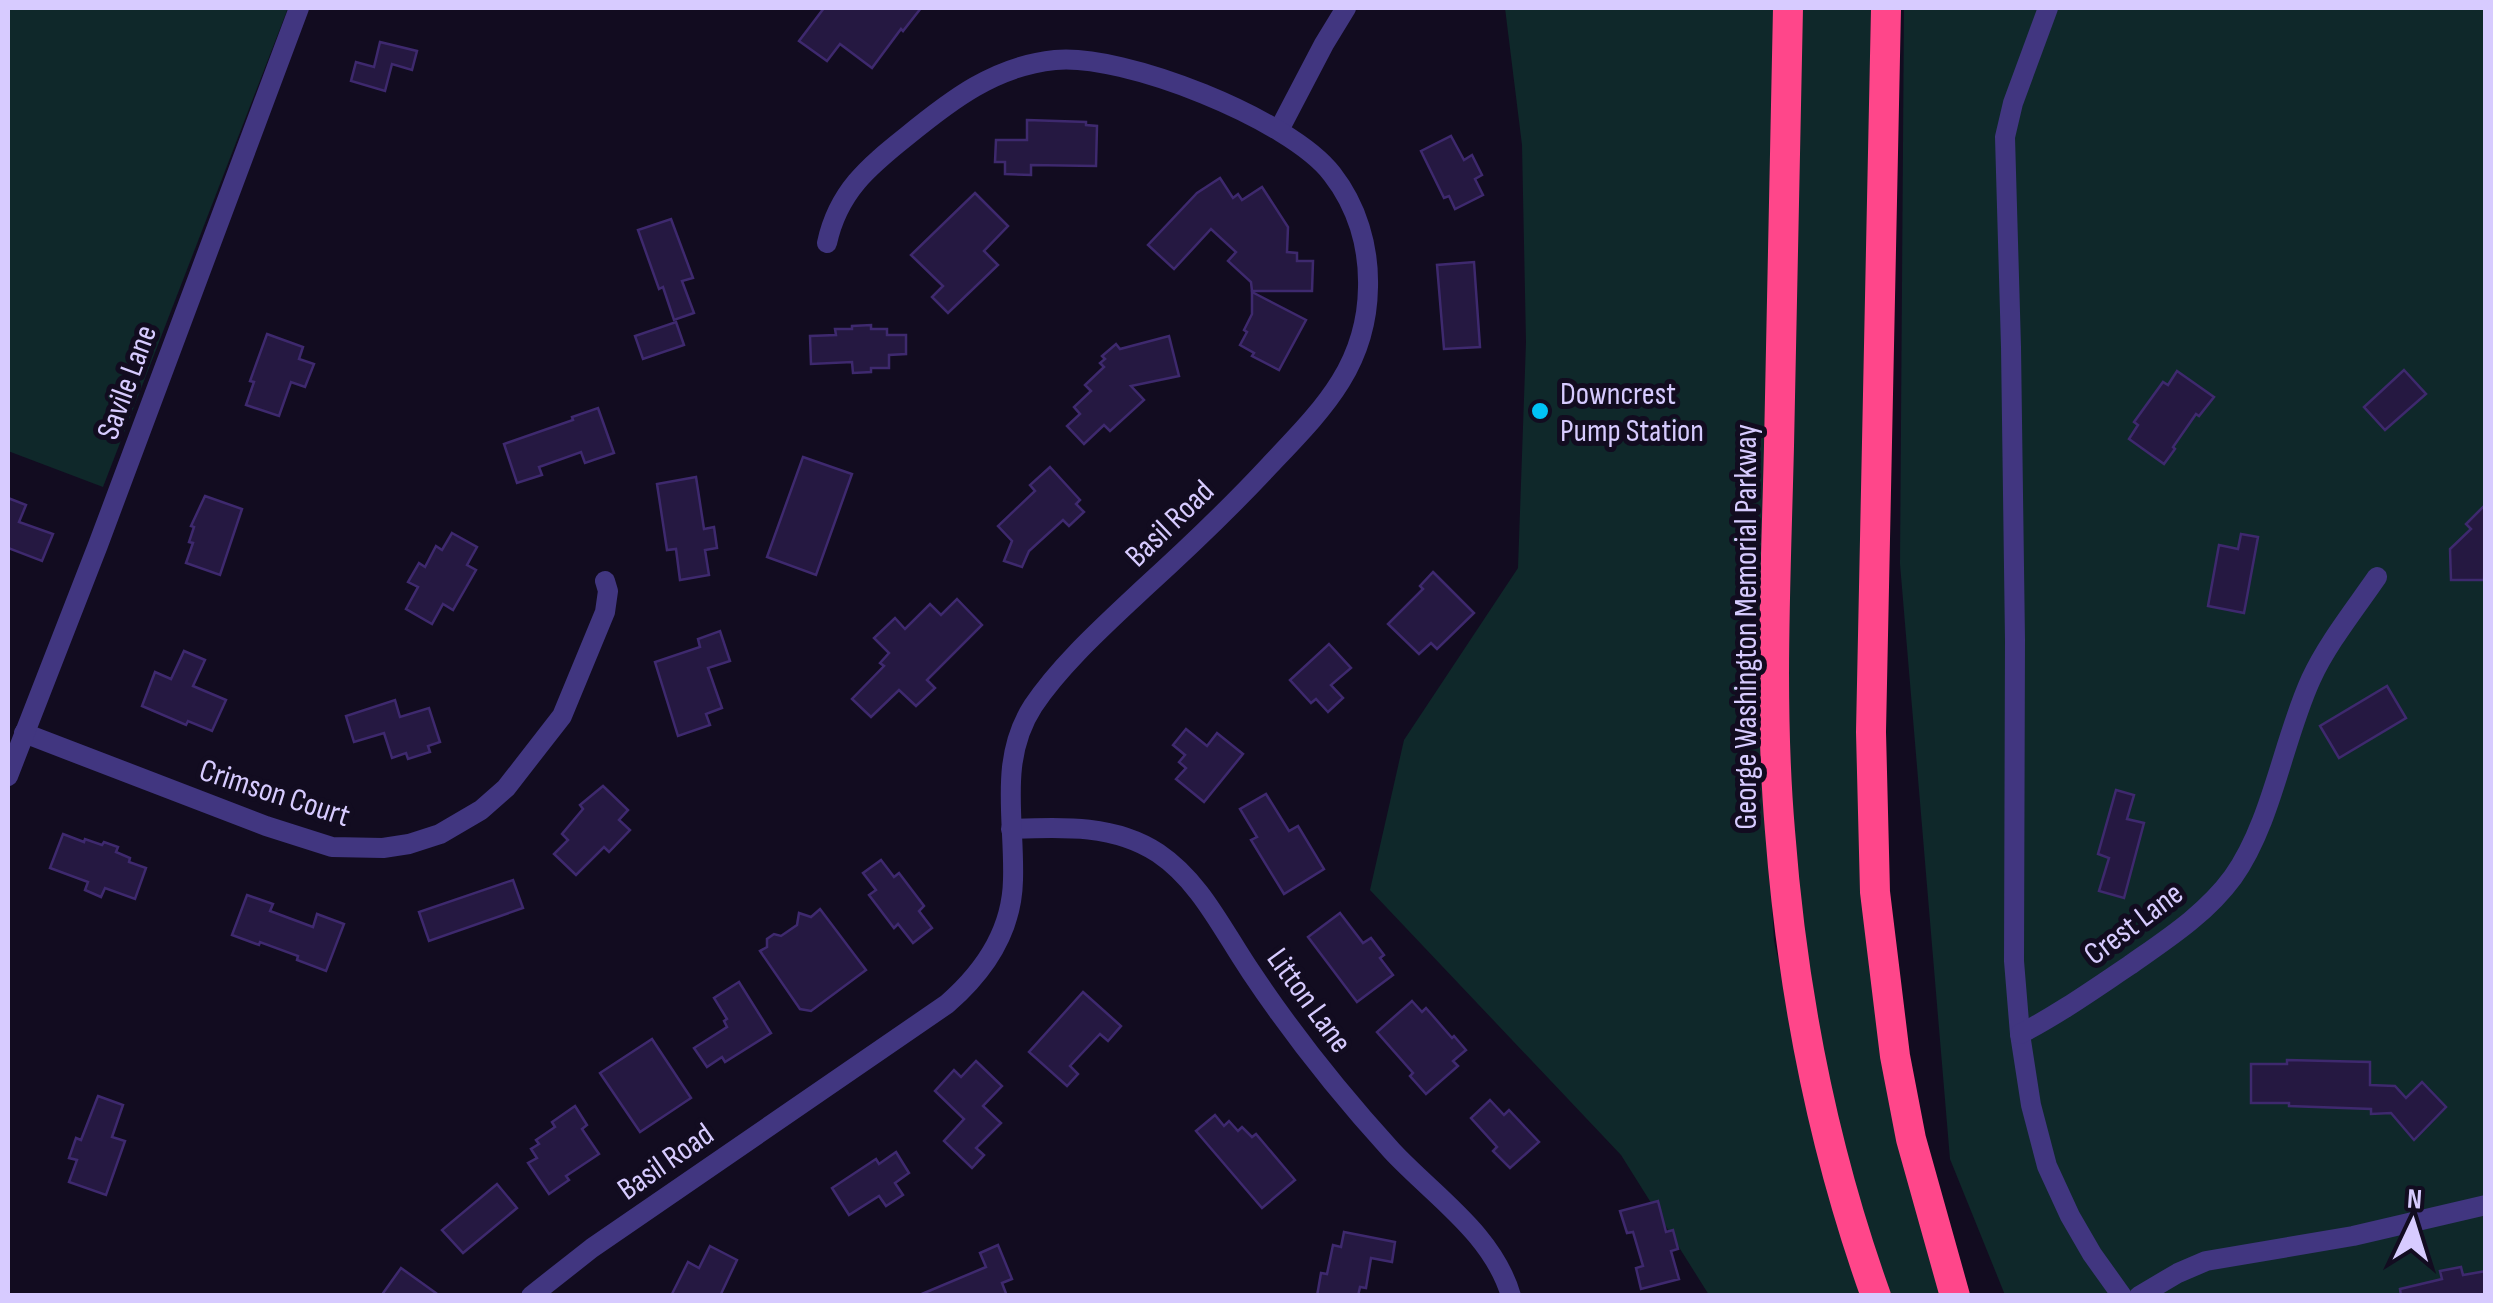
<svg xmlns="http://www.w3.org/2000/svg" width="2493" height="1303" viewBox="0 0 2493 1303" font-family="'Sofia Sans Condensed',sans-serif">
	<rect width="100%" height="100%" fill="#120c20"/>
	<g fill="#0f282a">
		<polygon points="8,8 288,8 103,487 8,451"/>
		<polygon points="1505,8 1775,8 1760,688 1774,941 1830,1191 1866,1295 1709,1295 1621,1155 1370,890 1404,740 1518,568 1526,342 1522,145"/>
		<polygon points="1799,8 1871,8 1859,760 1942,1295 1886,1295 1855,1202 1819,1042 1792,862 1786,645"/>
		<polygon points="1904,8 2485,8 2485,1295 2005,1295 1950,1159 1900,564"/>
	</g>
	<g fill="#251841" stroke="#3e296e" stroke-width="2.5">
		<polygon points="824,8 921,8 903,31 901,29 872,68 840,44 827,61 799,41"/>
		<polygon points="380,42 417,51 412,70 392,64 385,91 351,81 356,62 374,67"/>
		<polygon points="1027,120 1086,122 1086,125 1097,126 1096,166 1031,165 1031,175 1005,174 1005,162 995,162 996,140 1027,140"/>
		<polygon points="1451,136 1464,160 1472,155 1482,175 1475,179 1483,195 1455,209 1449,196 1444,198 1421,151"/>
		<polygon points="1220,178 1233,198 1238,194 1242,200 1262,187 1288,227 1287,252 1297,253 1297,261 1313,261 1312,291 1252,291 1251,282 1228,261 1236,252 1211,229 1174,269 1148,245 1197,193"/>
		<polygon points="975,193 1008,226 984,251 998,265 948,313 932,297 943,286 911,255"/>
		<polygon points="671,219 693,278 682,281 694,313 674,320 663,287 659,289 638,230"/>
		<polygon points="1474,262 1480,347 1444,349 1437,265"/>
		<polygon points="1252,292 1306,320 1279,370 1252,356 1254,353 1240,345 1247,332 1244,330 1252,314"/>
		<polygon points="676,322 684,345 643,359 635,336"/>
		<polygon points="871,325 871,329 887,329 887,335 906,335 906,354 889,355 889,368 871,368 871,372 853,373 852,362 811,364 810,336 836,335 835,329 852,329 852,326"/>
		<polygon points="267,334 303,347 299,359 314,364 305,387 291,382 279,416 246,405 254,382 250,381"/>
		<polygon points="1169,336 1179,376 1131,386 1144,400 1110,431 1104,425 1084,444 1067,426 1080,414 1074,407 1091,391 1085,385 1104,367 1100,363 1105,359 1102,356 1116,344 1120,349"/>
		<polygon points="2404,370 2426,394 2385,430 2364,407"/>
		<polygon points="2177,371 2214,397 2199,416 2196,414 2173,447 2175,449 2164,464 2129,439 2138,425 2134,422 2163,382 2168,385"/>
		<polygon points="598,408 614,453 585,463 581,452 539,467 542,475 517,483 504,444 573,420 572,417"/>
		<polygon points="803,457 852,474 816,575 767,557"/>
		<polygon points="1050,467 1080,500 1076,504 1084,512 1069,526 1063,520 1029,551 1022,567 1004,561 1012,541 998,526 1035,491 1030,485"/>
		<polygon points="696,477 704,529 714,527 717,548 705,550 709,575 680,580 676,549 667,550 657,484"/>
		<polygon points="205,496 242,509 220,575 186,563 193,543 189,542 194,527 191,526"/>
		<polygon points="8,498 26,505 19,522 53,534 42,561 8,548"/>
		<polygon points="2486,504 2484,580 2451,580 2450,549 2471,529 2466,524"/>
		<polygon points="452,533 477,547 467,565 476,570 453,610 443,604 432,624 406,609 418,587 408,582 419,563 425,567 436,546 442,550"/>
		<polygon points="2241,534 2258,537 2244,613 2208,606 2219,545 2238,549"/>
		<polygon points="1433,572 1474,613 1437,649 1431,643 1419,654 1388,624 1423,589 1420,586"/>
		<polygon points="957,599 982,625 927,680 935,688 916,706 899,690 871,717 852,699 884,666 880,663 889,653 874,638 895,618 905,629 930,604 941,615"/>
		<polygon points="720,631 730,661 708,668 722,708 706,714 710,725 678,736 655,662 700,647 698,639"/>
		<polygon points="1329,644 1351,668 1331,685 1343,698 1328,712 1316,699 1311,703 1290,680"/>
		<polygon points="184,651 205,660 193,686 226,700 212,731 188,721 186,725 142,706 155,672 171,679"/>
		<polygon points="2387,686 2406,718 2339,758 2320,726"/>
		<polygon points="395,700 400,717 429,708 440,742 428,746 430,752 408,759 406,753 392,758 384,733 354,742 346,716"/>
		<polygon points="1186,729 1207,746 1217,733 1243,754 1204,802 1176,779 1186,768 1179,762 1185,755 1173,745"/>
		<polygon points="603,786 628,810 619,820 630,830 609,852 604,847 576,875 554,854 568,840 562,834 583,809 580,805"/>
		<polygon points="2116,790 2134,795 2127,819 2144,823 2124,898 2099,891 2109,858 2098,854"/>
		<polygon points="1266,794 1289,831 1298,826 1324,869 1284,894 1251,840 1257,837 1240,809"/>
		<polygon points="63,834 84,842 85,839 102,845 104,842 118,847 116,852 130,858 129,862 146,868 135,899 105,888 101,897 85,890 88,882 50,868"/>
		<polygon points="881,860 894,877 899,873 924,906 919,911 932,928 913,943 898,924 894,928 869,895 876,890 863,873"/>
		<polygon points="513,880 523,908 429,941 419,912"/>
		<polygon points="247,895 273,904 270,911 313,927 317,914 344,924 326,971 297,960 298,956 260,942 259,945 232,935"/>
		<polygon points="820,909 866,970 811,1011 800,1009 760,951 767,947 767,939 774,934 781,936 797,925 799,913 811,917"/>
		<polygon points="1340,913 1363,943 1371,938 1384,955 1380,958 1393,975 1357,1002 1308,937"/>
		<polygon points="739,982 771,1033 725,1062 722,1057 707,1067 694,1048 727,1027 724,1021 727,1019 714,998"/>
		<polygon points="1083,992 1121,1026 1108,1041 1100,1034 1070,1066 1078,1074 1067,1086 1029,1052"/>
		<polygon points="1412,1001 1422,1012 1426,1008 1452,1038 1454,1036 1466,1050 1453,1061 1458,1066 1426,1094 1410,1076 1413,1073 1377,1032"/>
		<polygon points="652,1039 691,1098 640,1132 600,1073"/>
		<polygon points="2287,1060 2370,1062 2370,1085 2395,1086 2406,1098 2422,1082 2446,1107 2414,1140 2391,1113 2371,1114 2371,1109 2289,1106 2289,1103 2251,1103 2251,1064 2287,1064"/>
		<polygon points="976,1061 1002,1086 983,1106 1001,1123 976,1148 984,1155 972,1168 944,1141 964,1119 935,1091 954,1070 961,1077"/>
		<polygon points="98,1096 123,1105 112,1137 125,1141 106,1195 69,1182 77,1160 69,1158 76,1138 81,1140"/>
		<polygon points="1490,1100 1504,1115 1509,1110 1539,1142 1510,1168 1493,1151 1497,1147 1471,1118"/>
		<polygon points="575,1106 587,1125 582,1129 599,1154 566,1176 569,1180 549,1194 528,1163 537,1158 531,1149 539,1144 536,1140 555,1127 552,1122"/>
		<polygon points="1215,1115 1224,1126 1229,1121 1238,1131 1242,1127 1252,1137 1256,1134 1295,1180 1262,1208 1196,1131"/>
		<polygon points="896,1152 909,1173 895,1183 903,1195 886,1206 879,1196 849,1215 832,1188 876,1159 879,1164"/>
		<polygon points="497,1184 517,1208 463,1253 442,1230"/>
		<polygon points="1658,1201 1666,1232 1673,1230 1678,1249 1671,1251 1679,1279 1641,1289 1636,1268 1643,1266 1633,1232 1627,1233 1620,1211"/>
		<polygon points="1344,1232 1395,1242 1392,1262 1371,1258 1366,1288 1360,1287 1358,1296 1317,1296 1321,1273 1327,1274 1333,1245 1341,1247"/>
		<polygon points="998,1245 1012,1279 1002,1283 1007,1296 917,1296 986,1267 980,1253"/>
		<polygon points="710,1246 737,1260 720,1296 671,1296 688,1262 699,1268"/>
		<polygon points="2461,1267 2463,1275 2486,1271 2486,1296 2401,1296 2400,1289 2442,1279 2440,1271"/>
		<polygon points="401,1268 440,1296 381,1296"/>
	</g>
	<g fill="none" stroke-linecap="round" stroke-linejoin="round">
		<g stroke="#413680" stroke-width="20">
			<polyline points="2048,8 2013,103 2005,137 2011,347 2015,640 2014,961 2020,1034 2031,1105 2047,1166 2070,1216 2092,1254 2122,1296"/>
			<polyline points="1279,130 1324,44 1346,8"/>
			<polyline points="24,733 266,826 332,847 383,848 409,844 440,834 481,810 506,788 562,716 605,612 608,591 605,581"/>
			<polyline points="8,776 98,545 299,8"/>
			<path d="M1011 829C1061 827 1114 824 1158 853 1201 882 1223 931 1251 972 1293 1035 1341 1095 1392 1151 1434 1196 1493 1234 1511 1296"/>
			<path d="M2020 1034C2059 1014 2094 989 2130 965 2167 939 2206 914 2233 877 2272 822 2283 740 2311 679 2327 644 2355 609 2377 577"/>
			<path d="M531 1296 592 1248 947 1004C985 971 1012 930 1013 880 1015 820 998 760 1033 706 1061 664 1106 624 1143 589 1187 549 1230 508 1270 465 1321 411 1367 367 1368 287 1369 246 1357 206 1332 174 1290 119 1123 53 1055 60 995 66 951 100 907 136 868 167 838 192 827 243"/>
			<polyline points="2139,1296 2178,1273 2206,1261 2353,1236 2486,1205"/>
		</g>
		<g stroke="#ff468a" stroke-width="30">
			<path d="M1788 8C1785 154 1782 300 1779 446 1776 573 1769 703 1780 831 1792 989 1822 1146 1876 1296"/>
			<polyline points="1886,8 1871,732 1875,892 1895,1056 1911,1139 1955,1296"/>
		</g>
	</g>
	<circle fill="#00c2f6" stroke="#120c20" stroke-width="4" cx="1540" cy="411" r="10"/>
	<g text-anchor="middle" stroke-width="10" stroke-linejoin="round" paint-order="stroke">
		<g font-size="32" fill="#d7cbff" stroke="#120c20">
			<text transform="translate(126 382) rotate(-70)" y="11">Savile Lane</text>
			<text transform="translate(1169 523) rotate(-44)" y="11">Basil Road</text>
			<text transform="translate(1745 627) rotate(-90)" y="11">George Washington Memorial Parkway</text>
			<text transform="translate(275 792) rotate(18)" y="11">Crimson Court</text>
			<text transform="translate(2133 923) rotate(-37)" y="11">Crest Lane</text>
			<text transform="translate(1310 1000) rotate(54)" y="11">Litton Lane</text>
			<text transform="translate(665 1161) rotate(-35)" y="11">Basil Road</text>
		</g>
		<g font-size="32" fill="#d7cbff" stroke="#120c20" text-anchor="start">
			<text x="1560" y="404">Downcrest<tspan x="1560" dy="37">Pump Station</tspan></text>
		</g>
	</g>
	<rect width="2493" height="1303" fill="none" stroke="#d7cbff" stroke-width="20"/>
	<g transform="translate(2413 1223) rotate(4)" stroke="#120c20" stroke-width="8" paint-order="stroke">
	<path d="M0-8L18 38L0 25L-18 38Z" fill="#d7cbff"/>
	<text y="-15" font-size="28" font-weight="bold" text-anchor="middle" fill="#d7cbff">N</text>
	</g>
</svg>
